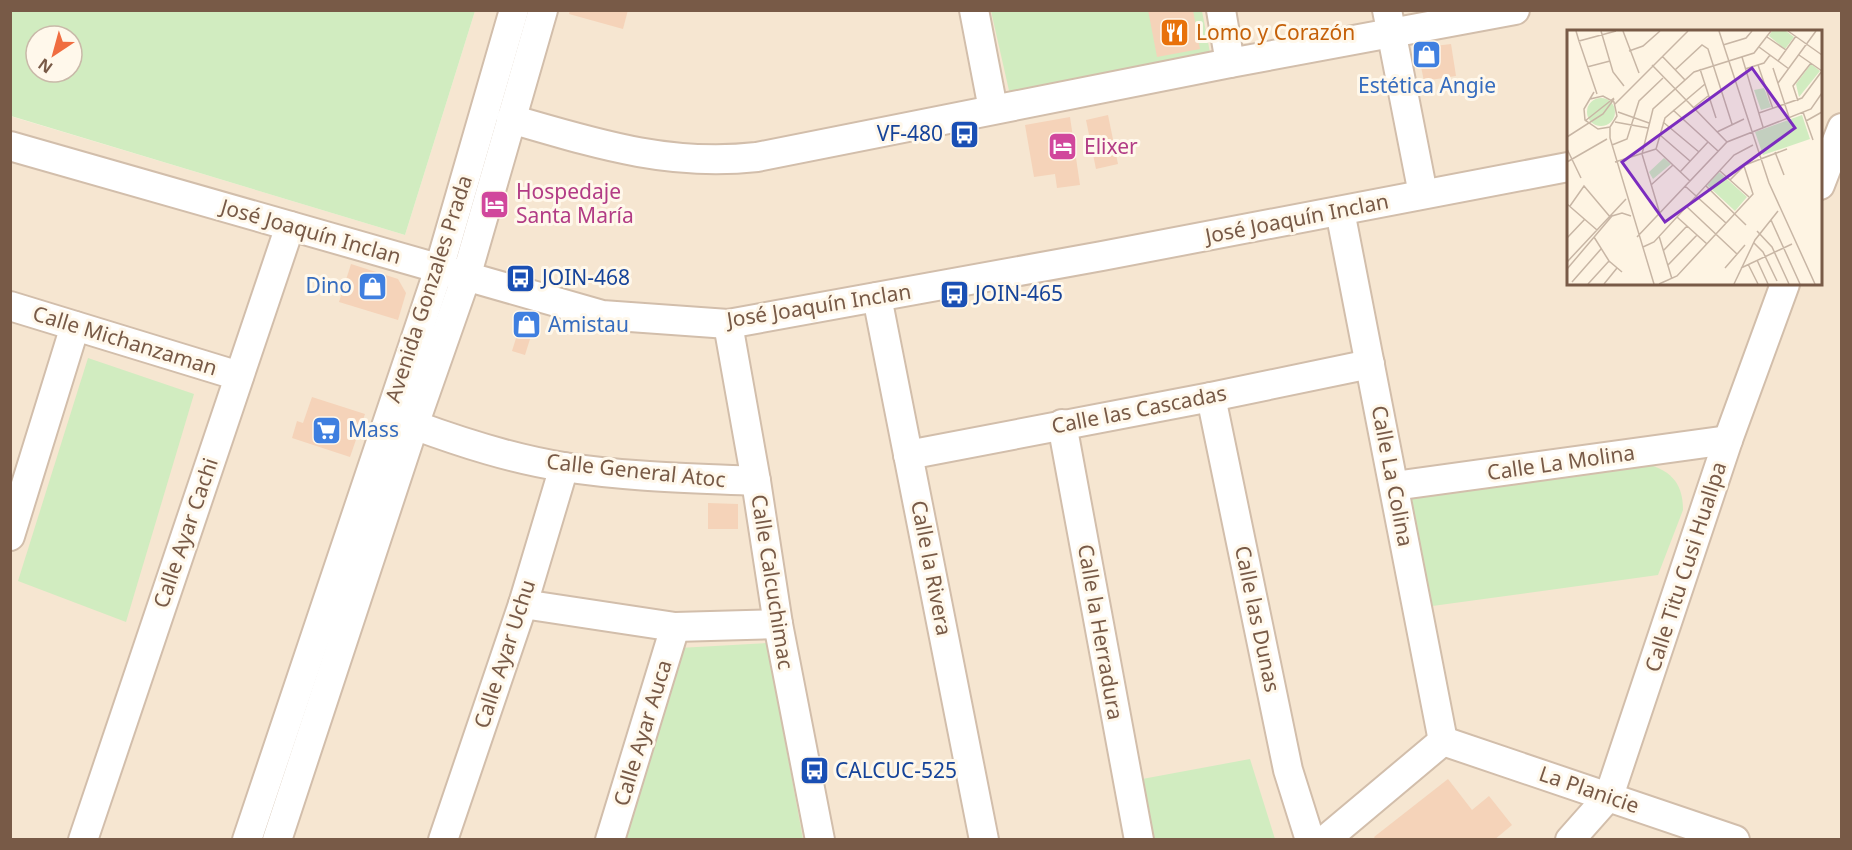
<svg xmlns="http://www.w3.org/2000/svg" width="1852" height="850" viewBox="0 0 1852 850" font-family="'Noto Sans',sans-serif">
	<rect width="100%" height="100%" fill="#fef4e3"/>
	<path fill="#f6e6d1" fill-rule="evenodd" d="M475 11H1841V839H11L10 116 405 235ZM1568 32H1820V284H1568Z"/>
	<g fill="#d1ecc0" fill-rule="evenodd">
		<path d="M10 11 11 10 475 11 405 235 11 116ZM36 36H72V72H36Z"/>
		<polygon points="991,11 1202,11 1212,63 1010,95"/>
		<polygon points="88,358 194,394 126,622 18,581"/>
		<path d="M1642 463C1669 469 1683 481 1683 510L1658 575 1425 607 1404 500Z"/>
		<polygon points="767,643 803,839 619,840 679,648"/>
		<polygon points="1250,759 1275,839 1136,839 1126,782"/>
	</g>
	<g fill="#f5d3b9">
		<polygon points="570,10 628,10 623,29 569,14"/>
		<polygon points="1148,10 1193,10 1200,49 1157,57"/>
		<polygon points="1451,44 1456,76 1424,81 1417,48"/>
		<polygon points="1108,115 1118,164 1096,169 1086,120"/>
		<polygon points="1070,117 1080,185 1057,188 1055,174 1034,177 1025,125"/>
		<polygon points="351,264 398,279 406,293 398,320 339,302"/>
		<polygon points="522,319 535,323 525,355 512,351"/>
		<polygon points="312,397 365,414 350,457 292,438 297,421 303,423"/>
		<polygon points="708,503 738,504 738,529 708,529"/>
		<polygon points="1448,779 1472,810 1489,796 1512,825 1494,840 1376,840 1374,837"/>
	</g>
	<g fill="none" stroke-linecap="round" stroke-linejoin="round">
		<defs>
			<g id="minor">
				<polyline points="974,10 993,109"/>
				<polyline points="1221,10 1230,63"/>
				<polyline points="1387,10 1423,194"/>
				<path d="M511 119C594 143 668 167 757 157L1230 63 1515 10"/>
				<polyline points="10,146 602,315 728,324 1102,256 1568,167"/>
				<polyline points="1820,185 1842,128"/>
				<polyline points="1340,211 1443,741"/>
				<polyline points="877,297 984,840"/>
				<polyline points="10,306 239,376"/>
				<polyline points="728,324 756,481 778,624 820,840"/>
				<polyline points="1211,397 1288,770 1310,840"/>
				<polyline points="1062,424 1139,840"/>
				<path d="M414 425C463 443 512 459 564 467 627 477 692 478 756 481"/>
				<polyline points="908,455 1211,397 1370,364"/>
				<polyline points="1394,486 1728,440"/>
				<polyline points="10,536 75,326"/>
				<polyline points="523,604 675,627 778,624"/>
				<polyline points="1443,741 1735,840"/>
				<polyline points="83,840 290,226"/>
				<polyline points="247,840 439,269 514,10"/>
				<polyline points="277,840 414,425 466,277 543,10"/>
				<polyline points="443,840 523,604 564,467"/>
				<polyline points="610,840 675,627"/>
				<polyline points="1325,840 1443,741"/>
				<polyline points="1570,840 1609,796 1728,440 1785,284"/>
			</g>
		</defs>
		<use href="#minor" stroke="#d2beab" stroke-width="32"/>
		<use href="#minor" stroke="#fff" stroke-width="28"/>
	</g>
	<defs>
		<symbol id="restaurant-square" viewBox="-11 -11 22 22"><rect x="-9" y="-9" width="18" height="18" rx="4" fill="#e8710a" stroke="#fff8eb"/><path d="M-5-6h1v4h1v-4h1v4h1v-4h1v5L-1.5 .5V6h-2V.5L-5-1ZM5-6V6H3V1.5H1.5Q1.5-4 5-6Z" fill="#fff"/></symbol>
		<symbol id="shop-square" viewBox="-11 -11 22 22"><rect x="-9" y="-9" width="18" height="18" rx="4" fill="#3f7fe0" stroke="#fff8eb"/><path d="M-5-2.5h2.3a2.7 3.5 0 0 1 5.4 0H5L5.5 6h-11ZM-1.5-2.5h3a1.5 2.3 0 0 0-3 0Z" fill="#fff"/></symbol>
		<symbol id="bus-square" viewBox="-11 -11 22 22"><rect x="-9" y="-9" width="18" height="18" rx="4" fill="#1a4fb4" stroke="#fff8eb"/><path d="M-5-6H5V4H4V6H2V4H-2V6H-4V4H-5ZM-3.5-4V0h7V-4ZM-3.5 1.2v1.5H-2V1.2ZM2 1.2v1.5H3.5V1.2Z" fill="#fff"/></symbol>
		<symbol id="hotel-square" viewBox="-11 -11 22 22"><rect x="-9" y="-9" width="18" height="18" rx="4" fill="#d1479c" stroke="#fff8eb"/><path d="M-6-4.5h1.5V1H6V5H4.5V3h-9V5H-6ZM-4 0a1.8 1.8 0 1 1 3.6 0ZM.5 0V-2.5h3Q6-2.5 6 0Z" fill="#fff"/></symbol>
		<symbol id="supermarket-square" viewBox="-11 -11 22 22"><rect x="-9" y="-9" width="18" height="18" rx="4" fill="#3f7fe0" stroke="#fff8eb"/><path d="M-6-5.5h2.5l.6 2H6L4.5 2H-2.5L-4.4-4H-6ZM-1.5 3.2a1.3 1.3 0 1 0 .1 0ZM3 3.2a1.3 1.3 0 1 0 .1 0Z" fill="#fff"/></symbol>
	</defs>
	<g fill-rule="evenodd">
		<use href="#restaurant-square" x="1158" y="16" width="33" height="33"/>
		<use href="#shop-square" x="1410" y="38" width="33" height="33"/>
		<use href="#bus-square" x="948" y="118" width="33" height="33"/>
		<use href="#hotel-square" x="1046" y="130" width="33" height="33"/>
		<use href="#hotel-square" x="478" y="188" width="33" height="33"/>
		<use href="#bus-square" x="504" y="262" width="33" height="33"/>
		<use href="#shop-square" x="356" y="270" width="33" height="33"/>
		<use href="#bus-square" x="938" y="278" width="33" height="33"/>
		<use href="#shop-square" x="510" y="308" width="33" height="33"/>
		<use href="#supermarket-square" x="310" y="414" width="33" height="33"/>
		<use href="#bus-square" x="798" y="754" width="33" height="33"/>
	</g>
	<g text-anchor="middle" stroke-width="6" stroke-linejoin="round" paint-order="stroke">
		<g font-size="21" fill="#c56008" stroke="#fff8eb" text-anchor="start">
			<text x="1196" y="40">Lomo y Corazón</text>
		</g>
		<g font-size="21" fill="#366cbe" stroke="#fff8eb" text-anchor="start">
			<text x="1427" y="93" text-anchor="middle">Estética Angie</text>
			<text x="352" y="293" text-anchor="end">Dino</text>
			<text x="548" y="332">Amistau</text>
			<text x="348" y="437">Mass</text>
		</g>
		<g font-size="21" fill="#164399" stroke="#fff8eb" text-anchor="start">
			<text x="943" y="141" text-anchor="end">VF-480</text>
			<text x="542" y="285">JOIN-468</text>
			<text x="975" y="301">JOIN-465</text>
			<text x="835" y="778">CALCUC-525</text>
		</g>
		<g font-size="21" fill="#b23c85" stroke="#fff8eb" text-anchor="start">
			<text x="1084" y="154">Elixer</text>
			<text x="516" y="199">Hospedaje<tspan x="516" dy="24">Santa María</tspan></text>
		</g>
		<g font-size="21" fill="#785a47" stroke="#fff8eb">
			<text transform="translate(1297 219) rotate(-11)" y="7">José Joaquín Inclan</text>
			<text transform="translate(311 232) rotate(16)" y="7">José Joaquín Inclan</text>
			<text transform="translate(429 289) rotate(-72)" y="7">Avenida Gonzales Prada</text>
			<text transform="translate(819 306) rotate(-9)" y="7">José Joaquín Inclan</text>
			<text transform="translate(125 341) rotate(17)" y="7">Calle Michanzaman</text>
			<text transform="translate(1139 410) rotate(-11)" y="7">Calle las Cascadas</text>
			<text transform="translate(1561 463) rotate(-8)" y="7">Calle La Molina</text>
			<text transform="translate(636 471) rotate(6)" y="7">Calle General Atoc</text>
			<text transform="translate(1392 476) rotate(79)" y="7">Calle La Colina</text>
			<text transform="translate(186 533) rotate(-71)" y="7">Calle Ayar Cachi</text>
			<text transform="translate(1686 567) rotate(-72)" y="7">Calle Titu Cusi Huallpa</text>
			<text transform="translate(931 568) rotate(79)" y="7">Calle la Rivera</text>
			<text transform="translate(772 582) rotate(81)" y="7">Calle Calcuchimac</text>
			<text transform="translate(1257 619) rotate(78)" y="7">Calle las Dunas</text>
			<text transform="translate(1100 632) rotate(80)" y="7">Calle la Herradura</text>
			<text transform="translate(505 654) rotate(-72)" y="7">Calle Ayar Uchu</text>
			<text transform="translate(643 733) rotate(-73)" y="7">Calle Ayar Auca</text>
			<text transform="translate(1589 790) rotate(19)" y="7">La Planicie</text>
		</g>
	</g>
	<g transform="translate(1567 30)">
		<rect width="255" height="255" fill="#fef4e3"/>
		<path d="M205 1H219L227 7 218 19 202 6ZM244 34 253 41 232 67 229 54ZM197 58 204 77 194 80 187 60ZM20 82a14 14 0 1 1 28 0a14 14 0 1 1-28 0ZM235 85 243 109 196 125 188 102ZM97 128 104 134 86 149 82 142ZM152 142 180 167 168 181 140 155Z" fill="#d1ecc0"/>
		<path fill="none" stroke="#c8b6a5" stroke-width="1.5" d="M9 1 12 11 49 1M34 1 46 42 57 56M56 1 72 43M152 1 202 153 248 254M221 1 255 25M200 7 219 20M12 11 30 64M156 15 179 8 185 1M192 17 222 39M62 21 76 16 93 1M232 25 255 41M95 26 118 50M175 27 196 97M211 31 229 6M85 35 160 112M191 35 206 79M20 37 43 31M206 38 222 87M133 39 149 88M178 39 197 33 203 25M108 40 135 15 141 19 165 94M211 53 249 1M23 69 36 66 47 72 50 86 43 97 31 99 18 90 17 79 27 62M231 71 226 56 244 33M48 74 121 1M126 78 141 66M106 80 151 121M51 82 82 93M236 82 246 110M192 83 235 68 255 41M18 91 47 68M239 91 255 82M48 92 81 98M96 92 132 122M43 97V108L87 254M150 102 177 89M93 105 123 131M0 107 36 84 47 69M45 115 60 109 72 71 96 48M0 119 14 148M89 119 98 88 138 54M89 119 123 151M208 122 217 145M0 132 40 109M48 132 89 119M153 141 182 167M113 142 141 112M163 150 178 135 220 119M84 155 106 135M118 156 159 193M139 156 179 195M0 174 30 200M3 176 17 156 44 188M119 176 170 224M93 184 75 124 86 79 127 42 187 23 204 1M110 187 140 214M204 190 233 254M190 201 205 217 222 254M92 206 105 249M27 207 42 231 55 242M70 207 160 112 244 79 255 63M0 208 18 189M187 213 196 222 210 251M76 217 87 212 167 125 186 115M96 221 120 196M190 230 201 254M0 232 59 169M181 234 191 254M101 235 130 205M158 238 178 215M174 238 225 214M0 239 45 186 55 183 64 186M5 252 34 219M21 254 42 231M37 254 50 238M92 254 110 246 186 164 177 136M167 254 188 210 211 181"/>
		<path fill="#7b2cbf" fill-opacity="0.15" stroke="#7b2cbf" stroke-width="3" d="M185 38 228 98 98 192 55 132Z"/>
		<rect width="255" height="255" fill="none" stroke="#785a47" stroke-width="3"/>
	</g>
	<rect width="1852" height="850" fill="none" stroke="#785a47" stroke-width="24"/>
	<g transform="translate(54 54) rotate(216)"><circle r="28" fill="#fff8eb" stroke="#c9b9a9" stroke-width="1.5"/>
	<path d="M0-4.5L10 22L0 15L-10 22Z" fill="#f06d40"/>
	<text y="-9" font-size="16" font-weight="bold" text-anchor="middle" fill="#785a47">N</text>
	</g>
</svg>
